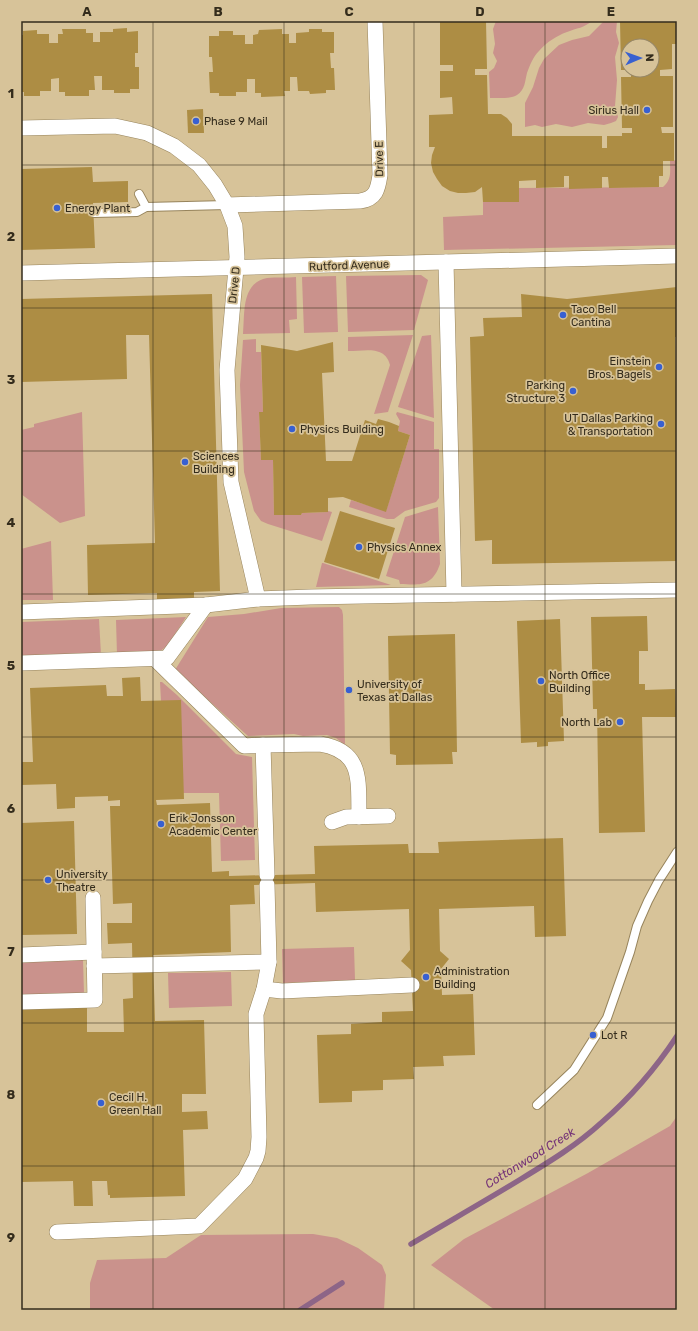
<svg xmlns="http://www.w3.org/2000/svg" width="698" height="1331" viewBox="0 0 698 1331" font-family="Rubik,sans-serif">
	<rect width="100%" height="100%" fill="#d7c399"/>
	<g fill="#ca928c">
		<path d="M496 21H592C584 28 577 28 567 32 556 36 547 42 539 51 533 57 530 65 527 73 525 81 525 90 517 95 511 99 498 98 490 98L489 72 494 68 497 61 493 53 495 44 493 29Z"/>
		<polygon points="604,21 617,21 616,32 619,43 615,57 617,80 615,106 618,117 616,121 611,123 604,125 588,123 572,127 556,124 542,127 535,125 525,127 525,103 533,87 539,68 544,59 559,45 572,40 589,36"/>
		<path d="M677 160V245L444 250 443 217 483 215V202H519V188L663 187C672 179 670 172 670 161Z"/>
		<polygon points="421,275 428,280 414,330 348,332 346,276"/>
		<polygon points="336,276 338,332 304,333 302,277"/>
		<path d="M296 277 297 319 289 320 290 333 243 334C245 313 241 283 267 278 276 277 287 278 296 277Z"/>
		<path d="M413 335 388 412 374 414 390 365C385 345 365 351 348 351V337Z"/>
		<polygon points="431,335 434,418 398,407 422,336"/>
		<polygon points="256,339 256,352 261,352 263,412 259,412 261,460 273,460 274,515 301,515 302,513 328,512 328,511 332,512 322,541 268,524 261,521 254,511 244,472 240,385 243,340"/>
		<polygon points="82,412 85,516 60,523 21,494 21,430 34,427 34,424"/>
		<polygon points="397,412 434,422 434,449 439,449 439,498 436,502 405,511 394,519 387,519 349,507 351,500 386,511 410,435 398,431 400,421 396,414"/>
		<path d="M438 507 440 564C432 587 420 585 400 584L399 580 386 576 405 517Z"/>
		<polygon points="51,541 53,600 21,600 21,549"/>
		<polygon points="322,563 323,563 391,585 316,587"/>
		<polygon points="339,607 342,610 343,615 345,745 336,738 327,735 303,736 294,734 248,736 175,670 208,617 244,614 281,608"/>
		<polygon points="186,617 168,645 158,653 117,655 116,620"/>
		<polygon points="99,619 101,655 22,657 21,622"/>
		<polygon points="160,682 162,682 177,695 236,754 252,757 255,860 221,861 219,793 183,793 161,701"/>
		<polygon points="354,947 355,980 283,983 282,949"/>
		<polygon points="83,960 84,994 21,996 21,962"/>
		<polygon points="231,972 232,1006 169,1008 168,973"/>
		<polygon points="677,1116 677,1310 495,1310 431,1265 464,1239 588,1173 670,1126"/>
		<polygon points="313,1234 337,1238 358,1248 382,1265 386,1275 384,1310 90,1310 90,1283 97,1260 166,1258 201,1235"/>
	</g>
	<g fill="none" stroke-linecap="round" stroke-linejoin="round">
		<g stroke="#8d6587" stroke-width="5.5">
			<path d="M411 1244C448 1222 485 1201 521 1179 549 1162 577 1145 601 1123 630 1098 656 1068 677 1036"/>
			<polyline points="300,1310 342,1283"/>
		</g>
	</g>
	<g fill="#ad8d44">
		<polygon points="440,21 486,21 487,69 475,69 475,75 487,75 488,114 501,114 507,118 512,124 512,136 602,136 602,148 607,148 607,136 622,136 622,133 632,133 632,128 622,128 621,77 631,77 631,70 652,70 652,46 628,46 628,70 621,70 620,21 677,21 677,44 672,44 672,69 660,70 660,76 673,76 673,127 661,127 662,133 674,133 674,161 663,161 663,176 659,176 659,187 609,188 608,177 602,177 602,188 569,189 569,176 564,176 564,187 536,188 536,180 519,181 519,202 483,202 482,187 475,192 466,193 458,193 450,191 442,186 437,179 433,172 431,163 432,155 435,147 429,147 429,115 453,114 452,97 440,98 440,71 453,71 453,65 440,65"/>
		<polygon points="127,28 127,32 138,31 138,53 135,53 135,67 139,67 139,89 130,89 130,93 114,93 114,90 102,90 102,76 94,76 95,90 89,90 89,96 65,96 65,92 59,92 59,78 51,79 51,91 40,91 40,96 24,96 24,92 21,92 21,35 23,35 23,31 37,30 37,34 49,34 49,43 58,43 58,34 63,34 62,29 86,29 86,33 93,33 93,42 100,42 100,32 113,32 113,29"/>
		<polygon points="282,29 282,34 289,34 289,43 296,43 296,33 309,32 309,29 322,29 322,32 334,32 334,53 330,53 331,68 334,68 335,90 326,90 326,93 310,94 309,91 298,91 297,77 290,77 290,91 284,91 285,96 261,97 261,93 255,93 255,79 247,79 247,92 236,92 236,96 219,96 219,93 210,93 209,72 213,72 212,57 209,57 209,36 219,36 219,31 233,31 233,35 245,35 245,44 253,44 253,35 258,34 259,30"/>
		<polygon points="203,109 204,133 188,133 187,110"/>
		<polygon points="92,167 93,182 128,181 128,202 93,203 95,248 21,250 21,169"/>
		<polygon points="677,287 677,337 675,337 677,444 677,561 492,564 492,540 475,541 470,337 484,336 483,318 522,317 521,294 567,299"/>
		<polygon points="212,294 220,591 194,592 194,601 157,602 157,593 88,595 87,545 155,543 149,335 126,335 127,379 21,382 21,299"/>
		<polygon points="333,342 334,372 322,373 326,461 352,461 365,420 376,424 378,419 389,422 399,426 398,431 410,435 386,512 343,497 328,498 328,512 302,513 301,515 274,515 273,460 261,460 259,412 263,412 261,345 297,351"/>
		<polygon points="340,511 395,528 379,579 324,562"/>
		<polygon points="647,616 648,651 639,651 639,684 645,684 645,690 675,689 676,717 642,717 645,832 599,833 597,709 593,709 591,617"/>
		<polygon points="560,619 564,741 548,742 548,746 537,747 537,742 521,743 517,621"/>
		<polygon points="455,634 457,752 452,752 453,764 396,765 396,755 390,754 388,636"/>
		<polygon points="140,677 141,701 181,700 184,799 156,800 157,805 210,803 212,872 229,871 229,876 315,874 314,846 408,844 409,853 439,853 438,842 563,838 566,936 535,937 534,906 439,909 440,951 449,959 441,969 442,995 473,994 475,1055 443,1056 444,1066 413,1067 414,1079 383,1080 383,1090 352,1091 352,1102 319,1103 317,1035 351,1034 351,1024 382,1022 382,1012 413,1011 411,970 401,961 410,950 409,909 316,912 315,883 254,885 255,904 230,905 231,952 153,955 155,1021 204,1020 206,1094 182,1094 182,1112 207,1111 208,1129 183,1130 185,1196 110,1198 110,1195 108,1195 107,1181 92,1181 93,1206 74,1206 73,1181 21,1182 21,1007 87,1005 87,1032 124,1032 123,999 133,998 132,943 108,944 107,923 132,923 132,903 113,904 110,806 120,806 120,800 108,801 108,796 75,797 75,808 57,809 56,784 21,785 21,762 33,762 30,688 106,685 107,696 123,696 122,678"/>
		<polygon points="74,821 77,934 21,935 21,823"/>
	</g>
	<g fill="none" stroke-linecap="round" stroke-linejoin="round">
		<defs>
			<g id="lane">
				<polyline points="139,194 146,207 227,205"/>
				<polyline points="94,213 137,212 146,207"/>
				<polyline points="537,1105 574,1070 607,1018 630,952 637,926 648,901 659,880 677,852"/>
			</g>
			<g id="street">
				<polyline points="21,128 115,126 147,133 174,146 199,165 215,185 227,205 235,226 237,257 227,370 231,482 258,599"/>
				<path d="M227 205 360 201C376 199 378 189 380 175L375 21"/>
				<polyline points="446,262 454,594"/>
				<polyline points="21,273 677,256"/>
				<polyline points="21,612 206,605 258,599 310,597 677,590"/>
				<polyline points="155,659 244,746 263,745 267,875"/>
				<polyline points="21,663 167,658 206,605"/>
				<path d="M263 745 320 744C364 751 358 782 359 817"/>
				<polyline points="332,822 346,817 388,816"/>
				<polyline points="21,955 94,952"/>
				<polyline points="94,966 269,962"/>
				<polyline points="264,989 282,991 412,985"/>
				<polyline points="21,1002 95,1000 93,898"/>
				<polyline points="57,1232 199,1226 245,1179 256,1158 258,1151 259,1137 256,1014 264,989 269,962 267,885"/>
			</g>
		</defs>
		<use href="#lane" stroke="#97845c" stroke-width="10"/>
		<use href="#street" stroke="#97845c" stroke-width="16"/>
		<use href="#lane" stroke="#fff" stroke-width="8"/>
		<use href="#street" stroke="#fff" stroke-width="15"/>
	</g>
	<path fill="none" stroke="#342c1c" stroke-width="1" stroke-opacity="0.55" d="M153 21V1310M284 21V1310M414 21V1310M545 21V1310M21 165H677M21 308H677M21 451H677M21 594H677M21 737H677M21 880H677M21 1023H677M21 1166H677"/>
	<g fill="#3860d1" stroke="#d7c399" stroke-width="1.5">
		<circle cx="647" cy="110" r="4"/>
		<circle cx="196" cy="121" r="4"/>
		<circle cx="57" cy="208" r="4"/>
		<circle cx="563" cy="315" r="4"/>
		<circle cx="659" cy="367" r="4"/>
		<circle cx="573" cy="391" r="4"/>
		<circle cx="661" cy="424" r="4"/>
		<circle cx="292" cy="429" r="4"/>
		<circle cx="185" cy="462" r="4"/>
		<circle cx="359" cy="547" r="4"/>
		<circle cx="541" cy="681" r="4"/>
		<circle cx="349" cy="690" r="4"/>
		<circle cx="620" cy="722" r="4"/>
		<circle cx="161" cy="824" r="4"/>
		<circle cx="48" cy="880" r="4"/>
		<circle cx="426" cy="977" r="4"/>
		<circle cx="593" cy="1035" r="4"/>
		<circle cx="101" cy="1103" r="4"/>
	</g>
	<g text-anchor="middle" stroke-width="3.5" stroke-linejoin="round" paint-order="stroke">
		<g font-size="11" fill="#342c1c" stroke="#d7c399" text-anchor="start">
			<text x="639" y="114" text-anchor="end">Sirius Hall</text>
			<text x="204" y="125">Phase 9 Mail</text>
			<text x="65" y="212">Energy Plant</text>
			<text x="571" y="313">Taco Bell<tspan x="571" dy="13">Cantina</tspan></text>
			<text x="651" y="365" text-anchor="end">Einstein<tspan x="651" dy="13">Bros. Bagels</tspan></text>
			<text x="565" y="389" text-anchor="end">Parking<tspan x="565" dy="13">Structure 3</tspan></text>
			<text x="653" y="422" text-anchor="end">UT Dallas Parking<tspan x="653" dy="13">&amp; Transportation</tspan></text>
			<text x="300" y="433">Physics Building</text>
			<text x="193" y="460">Sciences<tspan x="193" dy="13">Building</tspan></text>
			<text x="367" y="551">Physics Annex</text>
			<text x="549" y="679">North Office<tspan x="549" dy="13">Building</tspan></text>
			<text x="357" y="688">University of<tspan x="357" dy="13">Texas at Dallas</tspan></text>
			<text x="612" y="726" text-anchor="end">North Lab</text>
			<text x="169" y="822">Erik Jonsson<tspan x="169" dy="13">Academic Center</tspan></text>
			<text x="56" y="878">University<tspan x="56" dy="13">Theatre</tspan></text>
			<text x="434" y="975">Administration<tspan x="434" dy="13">Building</tspan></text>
			<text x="601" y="1039">Lot R</text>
			<text x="109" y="1101">Cecil H.<tspan x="109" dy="13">Green Hall</tspan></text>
		</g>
		<g font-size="11" fill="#342c1c" stroke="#d7c399">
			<text transform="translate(379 159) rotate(-91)" y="4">Drive E</text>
			<text transform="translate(349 265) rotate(-2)" y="4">Rutford Avenue</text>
			<text transform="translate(234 285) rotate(-84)" y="4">Drive D</text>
		</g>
		<g font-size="12" font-style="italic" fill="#743277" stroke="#d7c399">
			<text transform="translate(530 1158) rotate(-32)" y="4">Cottonwood Creek</text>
		</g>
	</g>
	<rect width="698" height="1331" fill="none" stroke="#d7c399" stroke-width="44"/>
	<g transform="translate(640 58) rotate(88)"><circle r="19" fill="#d7c399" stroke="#968767"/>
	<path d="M0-3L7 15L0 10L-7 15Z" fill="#3860d1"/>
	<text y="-6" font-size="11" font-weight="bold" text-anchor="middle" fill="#342c1c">N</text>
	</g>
	<rect x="22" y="22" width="654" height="1287" fill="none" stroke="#342c1c" stroke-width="1.5"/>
	<g font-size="13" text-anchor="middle" font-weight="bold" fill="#342c1c">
		<text x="87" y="16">A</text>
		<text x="218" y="16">B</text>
		<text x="349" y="16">C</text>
		<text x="480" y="16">D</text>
		<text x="611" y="16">E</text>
		<text x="11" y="98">1</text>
		<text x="11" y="241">2</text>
		<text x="11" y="384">3</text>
		<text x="11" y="527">4</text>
		<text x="11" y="670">5</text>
		<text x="11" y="813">6</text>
		<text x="11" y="956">7</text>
		<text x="11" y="1099">8</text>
		<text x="11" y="1242">9</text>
	</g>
</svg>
